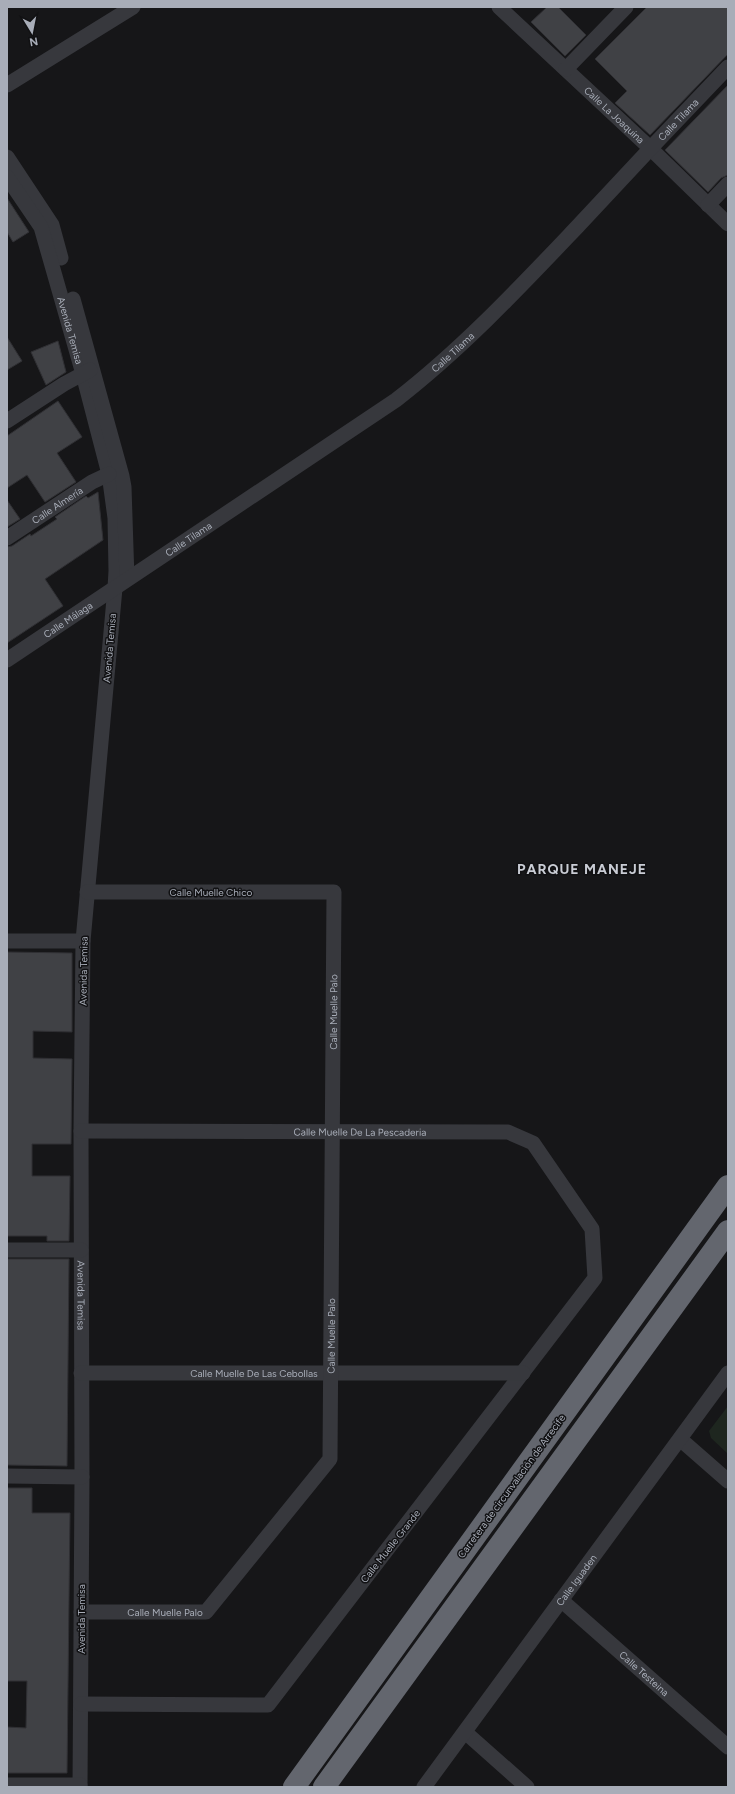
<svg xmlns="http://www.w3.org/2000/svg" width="735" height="1794" viewBox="0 0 735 1794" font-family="Figtree,sans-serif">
	<rect width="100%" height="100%" fill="#161618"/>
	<polygon fill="#1e261f" points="728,1406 728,1454 711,1438 709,1431"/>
	<g fill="#404145" stroke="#303034">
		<polygon points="547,7 558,7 586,35 565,56 531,22"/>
		<polygon points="647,7 728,7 728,54 650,135 615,103 627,91 595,59"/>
		<polygon points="728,85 728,175 721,178 708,192 665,150"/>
		<polygon points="7,198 29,232 13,242 7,232"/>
		<polygon points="7,337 22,361 7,370"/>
		<polygon points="58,341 66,372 46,385 31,352"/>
		<polygon points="58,401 82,437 57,453 76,482 45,502 27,475 7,488 7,436"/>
		<polygon points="98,492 103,540 45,579 63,606 7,643 7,547 12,546 30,534 31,536 57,519 55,517 86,496 88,498"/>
		<polygon points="7,500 20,519 7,527"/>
		<polygon points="7,952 72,953 72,1032 33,1031 33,1058 72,1059 71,1144 32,1144 32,1176 70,1176 69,1241 47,1241 47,1236 7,1236"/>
		<polygon points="7,1259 69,1259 67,1466 7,1465"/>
		<polygon points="7,1488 32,1488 32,1513 70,1513 67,1773 7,1773 7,1727 26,1728 27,1681 7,1681"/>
	</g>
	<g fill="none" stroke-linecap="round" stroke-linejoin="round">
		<g stroke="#37383d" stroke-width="15">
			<path id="s1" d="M499 7 650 148 728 224"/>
			<polyline points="566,69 626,7"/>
			<polyline points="7,85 133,7"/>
			<polyline points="7,157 52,225 61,258"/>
			<path id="s2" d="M7 177 41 227 83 374 109 474 115 518 116 571 115 588 83 941 81 1131 82 1477 80 1787"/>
			<polyline points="708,205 728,184"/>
			<polyline points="73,299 122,476 124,487 127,579"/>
			<polyline points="7,421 64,384 90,370"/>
			<path id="s3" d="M7 538 92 482 109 474"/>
			<path id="s4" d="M7 660 396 400C463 348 520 287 578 226 628 172 678 119 728 67"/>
			<polyline points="7,941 83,941"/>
			<path id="s5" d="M81 1131 508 1132 533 1143 592 1229 595 1278 268 1705 81 1704"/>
			<polyline points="7,1250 81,1250"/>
			<path id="s6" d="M81 1373H523"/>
			<polyline points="680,1439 728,1481"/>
			<polyline points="7,1476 82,1477"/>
			<path id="s7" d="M561 1600 728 1747"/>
			<path id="s8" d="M81 1612H206L330 1459 334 892H87"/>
			<polyline points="465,1732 527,1787"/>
			<polyline points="7,1785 80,1785"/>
			<path id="s9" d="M424 1787 728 1373"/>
		</g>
		<g stroke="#63666e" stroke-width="22">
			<polyline points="294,1787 728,1186"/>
			<polyline points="324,1787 728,1231"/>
		</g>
	</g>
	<g text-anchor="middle" stroke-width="3" stroke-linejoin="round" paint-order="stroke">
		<g font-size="10" fill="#a8adb8" stroke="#111113">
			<text dy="4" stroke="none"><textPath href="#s1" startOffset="158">Calle La Joaquina</textPath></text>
			<text dy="4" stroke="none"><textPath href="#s4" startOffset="866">Calle Tilama</textPath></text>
			<text dy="4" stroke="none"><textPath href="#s2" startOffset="168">Avenida Temisa</textPath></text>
			<text dy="4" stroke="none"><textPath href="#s4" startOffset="542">Calle Tilama</textPath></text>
			<text dy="4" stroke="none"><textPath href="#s3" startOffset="60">Calle Almería</textPath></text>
			<text dy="4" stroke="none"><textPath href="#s4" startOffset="218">Calle Tilama</textPath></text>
			<text dy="4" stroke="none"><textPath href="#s4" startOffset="73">Calle Málaga</textPath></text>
			<text transform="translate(109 648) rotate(-85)" y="4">Avenida Temisa</text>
			<text x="211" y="896">Calle Muelle Chico</text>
			<text transform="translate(83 971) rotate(-89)" y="4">Avenida Temisa</text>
			<text dy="4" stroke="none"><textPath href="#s8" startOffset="769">Calle Muelle Palo</textPath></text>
			<text dy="4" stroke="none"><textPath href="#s5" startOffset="279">Calle Muelle De La Pescaderia</textPath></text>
			<text dy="4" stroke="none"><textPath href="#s2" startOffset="1140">Avenida Temisa</textPath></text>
			<text dy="4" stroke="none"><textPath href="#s8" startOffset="445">Calle Muelle Palo</textPath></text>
			<text dy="4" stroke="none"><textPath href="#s6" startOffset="173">Calle Muelle De Las Cebollas</textPath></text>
			<text transform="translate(511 1486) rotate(-54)" y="4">Carretera de circunvalación de Arrecife</text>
			<text transform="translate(390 1546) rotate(-52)" y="4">Calle Muelle Grande</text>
			<text dy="4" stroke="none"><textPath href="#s9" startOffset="257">Calle Iguaden</textPath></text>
			<text dy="4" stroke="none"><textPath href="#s8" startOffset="84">Calle Muelle Palo</textPath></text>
			<text transform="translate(81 1619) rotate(-90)" y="4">Avenida Temisa</text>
			<text dy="4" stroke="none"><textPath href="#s7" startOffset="111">Calle Testeina</textPath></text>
		</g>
		<g font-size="14" font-weight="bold" letter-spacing="1" fill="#c9ccd4" stroke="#111113">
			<text x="582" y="874">PARQUE MANEJE</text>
		</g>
	</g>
	<rect width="735" height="1794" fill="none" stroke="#a8adb8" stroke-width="16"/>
	<g transform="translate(32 32) rotate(170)" stroke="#111113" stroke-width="3" paint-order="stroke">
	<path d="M0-3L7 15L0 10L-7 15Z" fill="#a8adb8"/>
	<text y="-6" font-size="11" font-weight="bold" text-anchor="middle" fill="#a8adb8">N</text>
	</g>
</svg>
